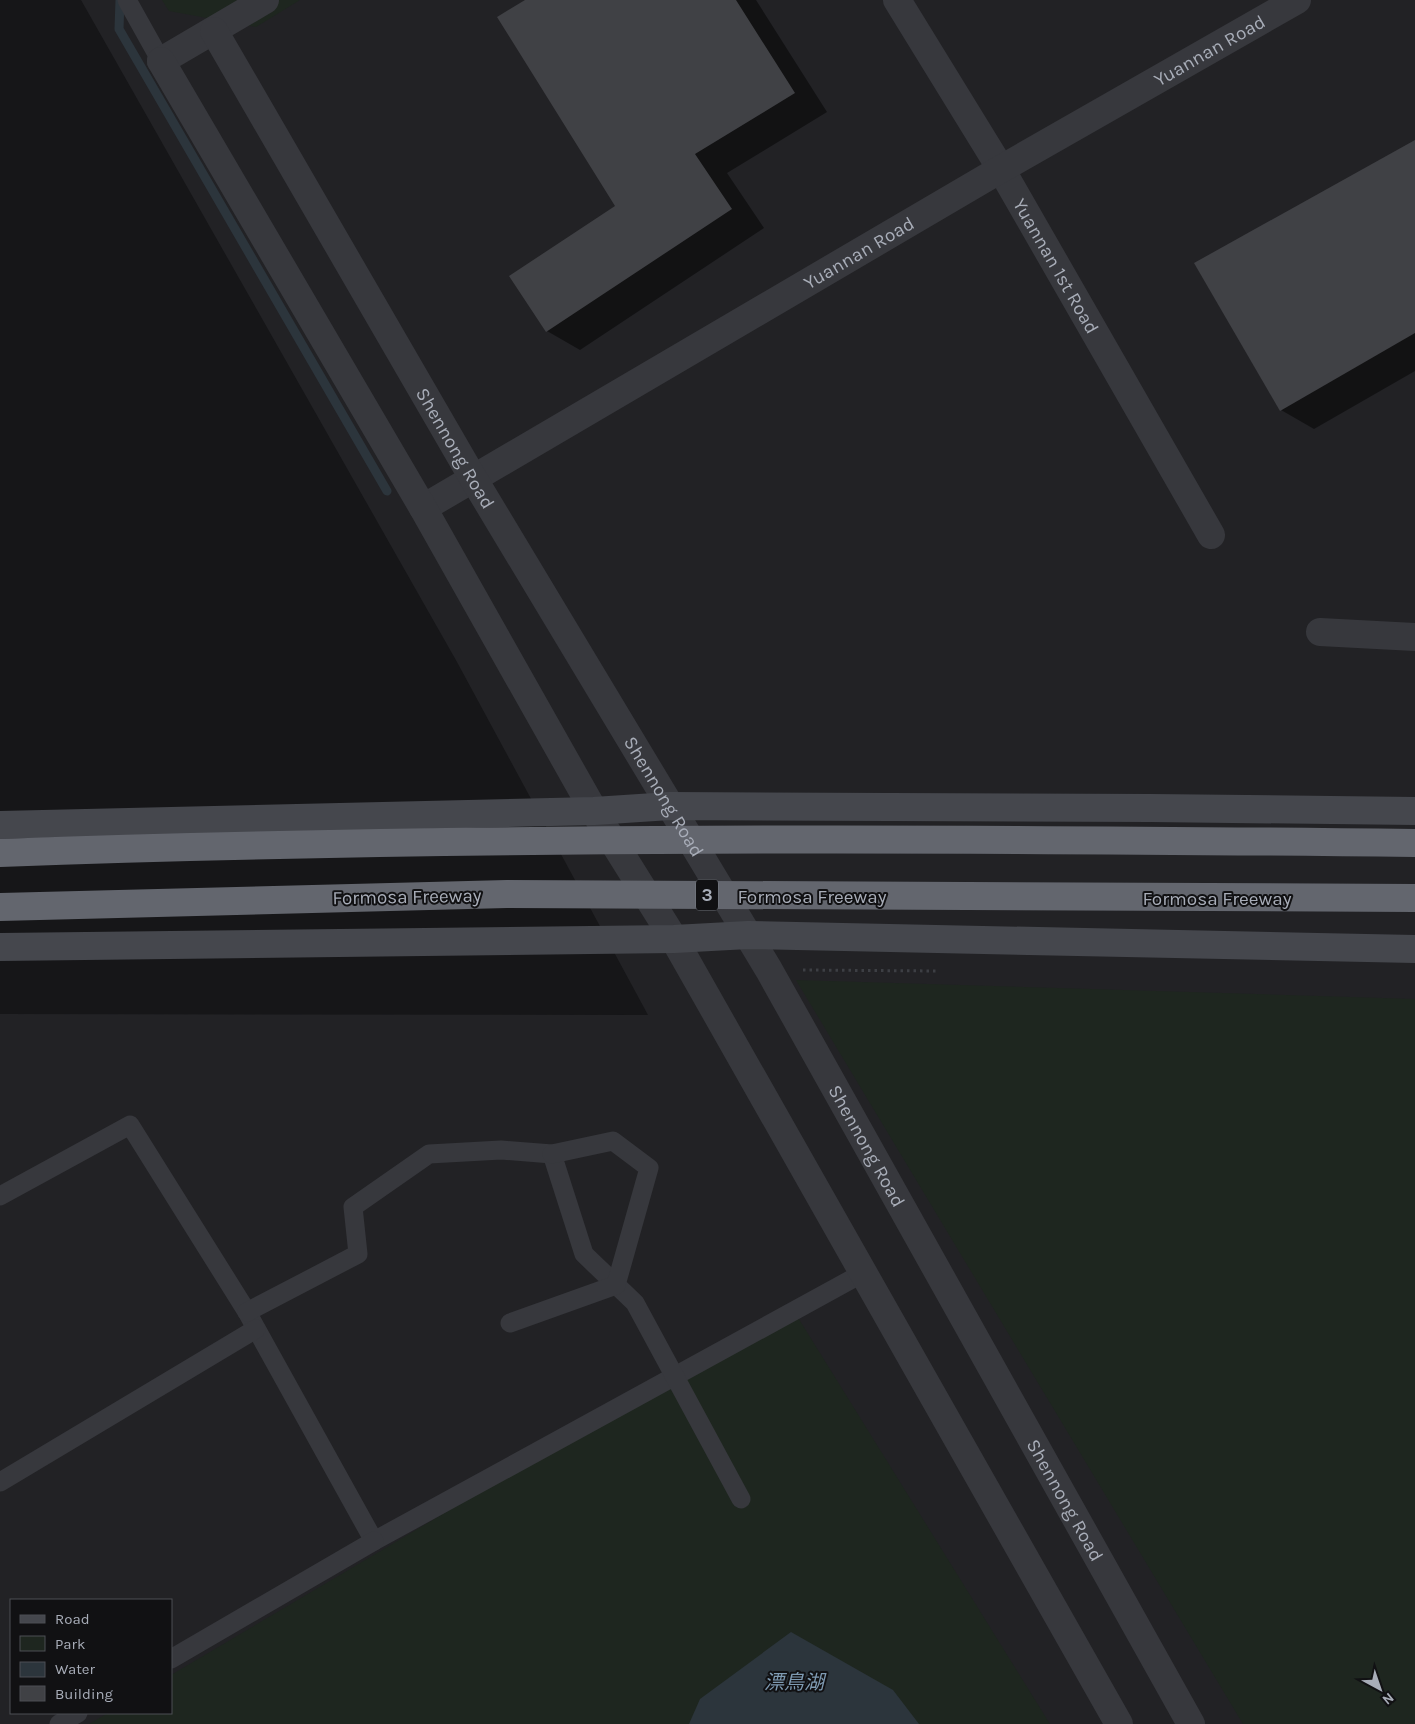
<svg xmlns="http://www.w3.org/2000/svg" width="1415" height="1724" viewBox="0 0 1415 1724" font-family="Karla,'Noto Sans TC',sans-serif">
	<rect width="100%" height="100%" fill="#161618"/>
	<path fill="#222225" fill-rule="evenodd" d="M81 0H1415V1724H0V1014L648 1015 457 662ZM11 1600H171V1713H11Z"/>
	<g fill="#1e261f">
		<polygon points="162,0 300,0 256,27 169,11"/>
		<polygon points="796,980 1415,999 1415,1724 1243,1724"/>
		<polygon points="797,1316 1050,1724 89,1724 108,1713 171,1713 171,1675 688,1369"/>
	</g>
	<polygon fill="#2c353c" points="791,1632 893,1690 919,1724 689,1724 700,1699"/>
	<g fill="#0007">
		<polygon points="527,0 756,0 827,112 727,173 764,228 580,350 547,331 617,206"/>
		<polygon points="1415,141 1415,371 1314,429 1281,410"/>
	</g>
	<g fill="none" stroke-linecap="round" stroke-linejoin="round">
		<polyline stroke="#2c353c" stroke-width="9" points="120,0 119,29 387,491"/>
	</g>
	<g fill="#404145">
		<polygon points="525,0 736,0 795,93 695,154 732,209 546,332 509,276 615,206 497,17"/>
		<polygon points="1415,140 1415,333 1280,411 1194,263"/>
	</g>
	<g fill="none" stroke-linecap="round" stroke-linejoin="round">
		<polyline stroke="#3d3f44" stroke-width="3" stroke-dasharray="2.5 4" stroke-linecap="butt" points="803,970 937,971"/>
		<g stroke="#37383d" stroke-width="19">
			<polyline points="127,0 161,61"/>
			<polyline points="0,1196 130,1125 247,1312 374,1541 863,1273"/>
			<polyline points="247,1312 358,1254 353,1207 429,1154 501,1150 552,1154 584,1254 635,1303 741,1499"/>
			<polyline points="510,1323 616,1285 649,1168 613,1141 552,1154"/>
			<polyline points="0,1482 256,1329"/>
			<polyline points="171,1659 374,1541"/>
			<polyline points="59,1724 78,1713"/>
		</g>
		<g stroke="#37383d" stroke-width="28">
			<path id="s1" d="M897 0 1001 169 1211 535"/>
			<polyline points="161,61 265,0"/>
			<path id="s2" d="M423 508 1001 169 1297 0"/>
			<polyline points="1320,632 1415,637"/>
		</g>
		<g stroke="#37383d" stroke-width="28">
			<path id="s3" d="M214 31 473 478 769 970 1191 1724"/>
			<polyline points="161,61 423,508 594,811 674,939 1119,1724"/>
		</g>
		<g stroke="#45474d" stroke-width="28">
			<polyline points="0,825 594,811 670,806 1151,808 1415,811"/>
			<polyline points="0,947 674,939 748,935 1415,949"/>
		</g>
		<g stroke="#63666e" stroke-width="28">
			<path d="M0 853C471 836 943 838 1415 843"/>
			<polyline points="0,907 507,894 1415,898"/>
		</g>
	</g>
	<g text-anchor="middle" stroke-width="4" stroke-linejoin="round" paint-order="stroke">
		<rect fill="#111113" stroke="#7b7e86" stroke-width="1" x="696" y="879.5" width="22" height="31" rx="4"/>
		<g font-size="18" font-weight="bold" fill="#a8adb8">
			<text x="707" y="901">3</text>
		</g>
		<g font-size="19" fill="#a8adb8" stroke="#111113">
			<text dy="7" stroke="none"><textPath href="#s2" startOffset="910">Yuannan Road</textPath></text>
			<text dy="7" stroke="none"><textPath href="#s2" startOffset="505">Yuannan Road</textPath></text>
			<text dy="7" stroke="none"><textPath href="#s1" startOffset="310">Yuannan 1st Road</textPath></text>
			<text dy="7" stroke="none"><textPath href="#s3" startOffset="482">Shennong Road</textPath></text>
			<text dy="7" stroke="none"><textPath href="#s3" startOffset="888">Shennong Road</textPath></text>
			<text transform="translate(407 896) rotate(-1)" y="7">Formosa Freeway</text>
			<text x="812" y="903">Formosa Freeway</text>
			<text x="1217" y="905">Formosa Freeway</text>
			<text dy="7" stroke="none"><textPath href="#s3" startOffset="1292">Shennong Road</textPath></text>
			<text dy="7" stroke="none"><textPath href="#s3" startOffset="1698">Shennong Road</textPath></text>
		</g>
		<g font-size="20" font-style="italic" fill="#7f9bb3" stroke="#111113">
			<text x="794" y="1689">漂鳥湖</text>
		</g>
	</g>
	<rect x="10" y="1599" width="162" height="115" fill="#111113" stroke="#4d4f55"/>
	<rect x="20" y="1615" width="25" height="8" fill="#45474d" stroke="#4d4f55"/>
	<text x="55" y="1624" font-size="15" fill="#a8adb8">Road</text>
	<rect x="20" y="1636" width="25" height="15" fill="#1e261f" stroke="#4d4f55"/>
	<text x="55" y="1649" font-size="15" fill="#a8adb8">Park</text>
	<rect x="20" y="1662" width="25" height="15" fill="#2c353c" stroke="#4d4f55"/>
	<text x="55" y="1674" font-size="15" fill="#a8adb8">Water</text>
	<rect x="20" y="1686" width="25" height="15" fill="#404145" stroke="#4d4f55"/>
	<text x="55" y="1699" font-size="15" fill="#a8adb8">Building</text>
	<g transform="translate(1380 1689) rotate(140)" stroke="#111113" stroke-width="4" paint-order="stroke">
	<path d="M0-4L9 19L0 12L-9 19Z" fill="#a8adb8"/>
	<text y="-8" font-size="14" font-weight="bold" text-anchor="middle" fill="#a8adb8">N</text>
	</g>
</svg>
